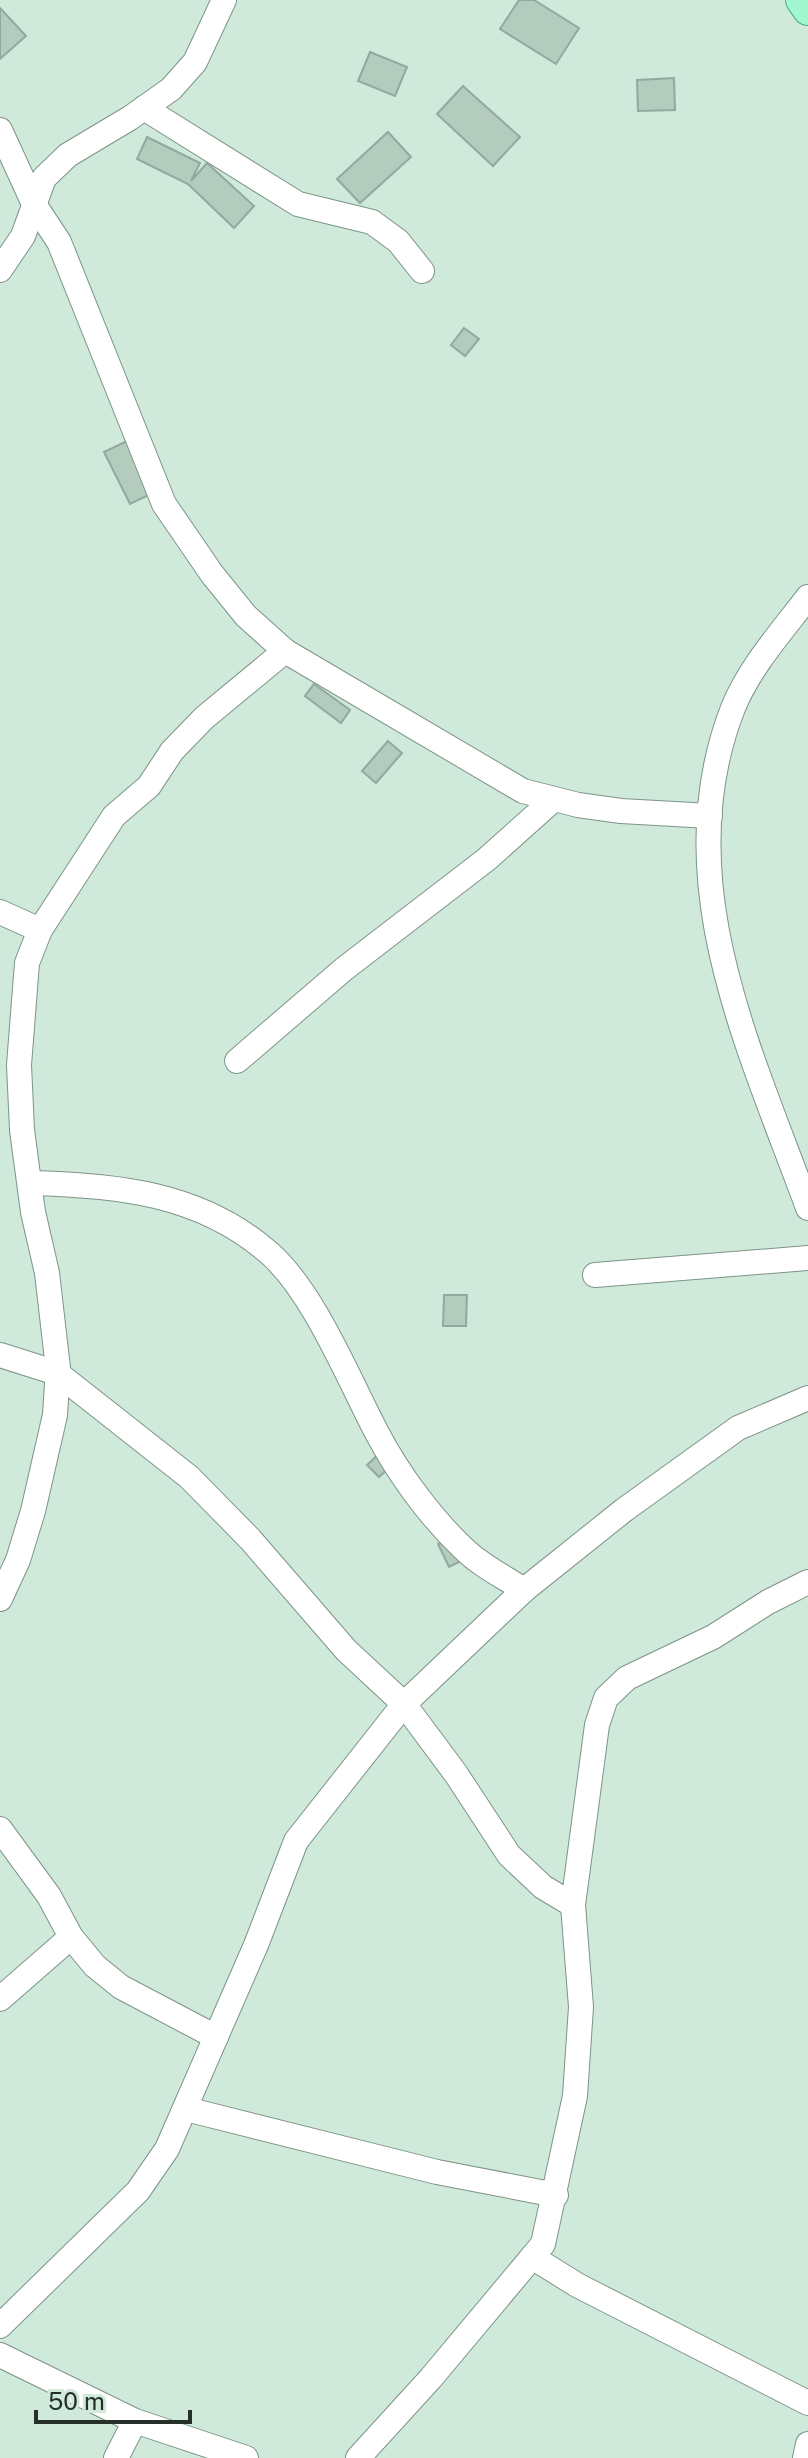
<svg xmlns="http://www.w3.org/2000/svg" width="808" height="2458" viewBox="0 0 808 2458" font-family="'Public Sans',sans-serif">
	<rect width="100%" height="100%" fill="#cfe9da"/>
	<g fill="#b3ccbe" stroke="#92aa9d" stroke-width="2">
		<polygon points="519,0 534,0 579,28 556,64 500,29"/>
		<polygon points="0,8 26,36 0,59"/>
		<polygon points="370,52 407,67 395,96 358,81"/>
		<polygon points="674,78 675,110 638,111 637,80"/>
		<polygon points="463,86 520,137 493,166 437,114"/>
		<polygon points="388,132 411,157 360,203 337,179"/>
		<polygon points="147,137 200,163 191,181 207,163 254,206 234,228 188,184 137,159"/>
		<polygon points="464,328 479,339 465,356 451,345"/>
		<polygon points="129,440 155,492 130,504 104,452"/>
		<polygon points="314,684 350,710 341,723 305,696"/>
		<polygon points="388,741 402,753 376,783 362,771"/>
		<polygon points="444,1295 467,1295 466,1326 443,1326"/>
		<polygon points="383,1450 395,1462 379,1477 367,1465"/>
		<polygon points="451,1538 463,1560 449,1567 438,1544"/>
	</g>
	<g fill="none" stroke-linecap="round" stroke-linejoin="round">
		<defs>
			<g id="minor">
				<polyline points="144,108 298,204 372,222 398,241 422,271"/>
				<polyline points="0,130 34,204 59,242 164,504 212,574 246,616 285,651 523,791 578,805 621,811 710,816"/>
				<polyline points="0,270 23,236 44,178 68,155 130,118 171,89 195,62 224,0"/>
				<path d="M808 597C782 631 749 668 733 708 666 879 750 1049 808 1208"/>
				<polyline points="0,912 40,930"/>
				<polyline points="237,1061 344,969 487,859 554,799"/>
				<path d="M30 1183C116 1185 200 1193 268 1252 313 1290 349 1380 377 1433 398 1473 430 1517 464 1549 480 1565 504 1577 524 1590"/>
				<polyline points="595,1275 808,1258"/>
				<polyline points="0,1355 57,1373 189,1477 250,1539 346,1650 404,1704 456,1774 509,1855 543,1887 573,1905"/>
				<polyline points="0,1599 18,1560 33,1511 55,1415 58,1368 47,1273 33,1212 22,1130 19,1065 27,963 40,930 114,816 149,786 172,751 204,718 285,651"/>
				<polyline points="0,1829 49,1896 71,1937 95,1966 121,1987 216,2037"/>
				<polyline points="0,1999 71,1937"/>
				<polyline points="186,2109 437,2172 556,2195"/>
				<polyline points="532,2257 577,2285 808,2403"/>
				<polyline points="0,2326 138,2191 167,2149 256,1945 296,1841 404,1704 524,1590 624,1510 738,1428 808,1398"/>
				<polyline points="0,2355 135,2421 246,2458"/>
				<polyline points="116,2458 135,2421"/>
				<polyline points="358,2458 431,2378 543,2244 575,2096 581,2007 573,1905 597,1725 606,1698 627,1678 713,1637 768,1602 808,1582"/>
				<polyline points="805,2458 808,2444"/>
			</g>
			<polyline id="major" points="801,0 808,10"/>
		</defs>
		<use href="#minor" stroke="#7d9487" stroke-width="26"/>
		<use href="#major" stroke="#4cad81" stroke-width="32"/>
		<use href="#minor" stroke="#fff" stroke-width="24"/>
		<use href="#major" stroke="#a0f7d0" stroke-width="30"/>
	</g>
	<path d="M36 2410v12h154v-12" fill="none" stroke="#26302a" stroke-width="4"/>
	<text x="48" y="2410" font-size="24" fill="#26302a" stroke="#cfe9da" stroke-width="6" paint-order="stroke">50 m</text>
</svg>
